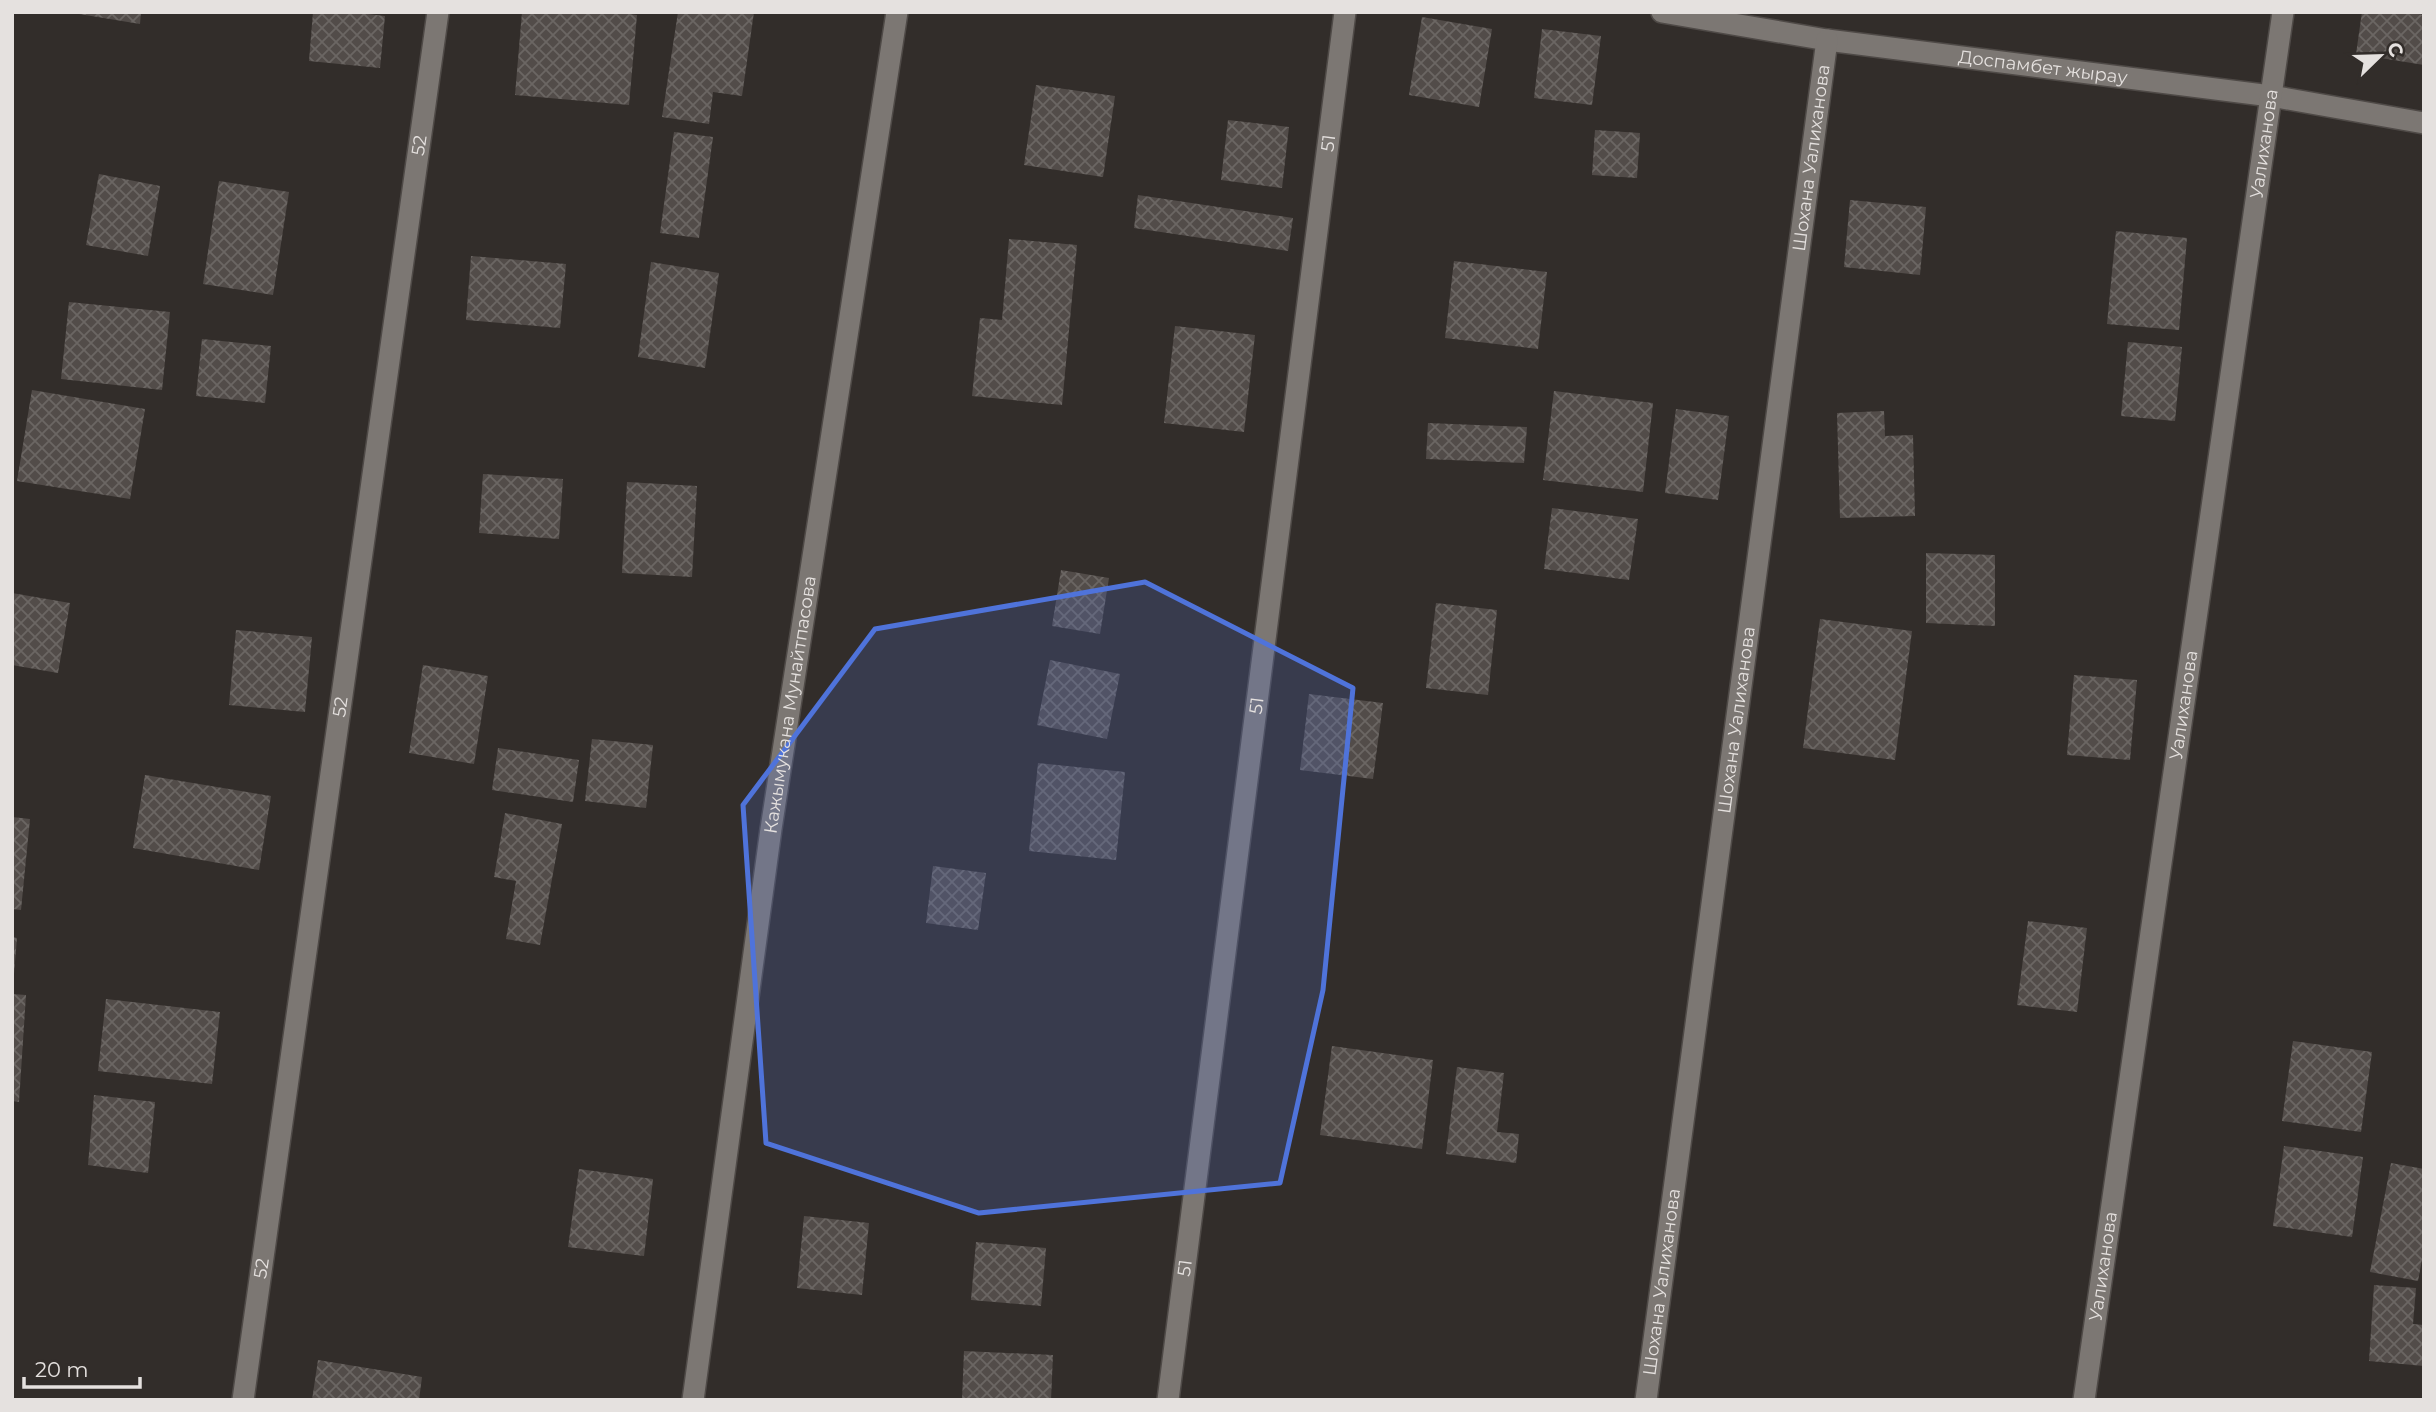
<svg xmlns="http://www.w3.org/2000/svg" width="2436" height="1412" viewBox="0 0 2436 1412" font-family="Montserrat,sans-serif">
	<defs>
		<pattern id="building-cross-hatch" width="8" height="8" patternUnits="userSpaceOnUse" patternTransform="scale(1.75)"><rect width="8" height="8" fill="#524c49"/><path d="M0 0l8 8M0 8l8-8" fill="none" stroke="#6b6663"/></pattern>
	</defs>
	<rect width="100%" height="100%" fill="#322d2a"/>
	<g fill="url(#building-cross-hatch)">
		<polygon points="67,12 141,12 140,24"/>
		<polygon points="313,12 351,12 385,16 380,68 309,61"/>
		<polygon points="522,12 612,12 637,15 629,105 515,95"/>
		<polygon points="678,12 754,12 742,96 713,92 709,124 662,117"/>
		<polygon points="2362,12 2408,12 2424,15 2424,65 2356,54"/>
		<polygon points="1422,17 1492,29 1479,107 1409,95"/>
		<polygon points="1542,29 1601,36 1592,105 1534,98"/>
		<polygon points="1036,85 1115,96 1103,177 1024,165"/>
		<polygon points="1228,120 1289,127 1282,188 1221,180"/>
		<polygon points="1595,130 1640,133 1637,178 1592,175"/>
		<polygon points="674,132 713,137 699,238 660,233"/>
		<polygon points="99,174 160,186 148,256 86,245"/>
		<polygon points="219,181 289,192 273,295 203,284"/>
		<polygon points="1138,195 1293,218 1288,251 1134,228"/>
		<polygon points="1850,200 1926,207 1920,275 1844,267"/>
		<polygon points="2116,231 2187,238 2179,330 2107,324"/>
		<polygon points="1009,239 1077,245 1062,405 972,396 980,318 1002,320"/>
		<polygon points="471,256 566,264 560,328 466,320"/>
		<polygon points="1454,261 1547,272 1538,349 1445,338"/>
		<polygon points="651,262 719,273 705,368 638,357"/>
		<polygon points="69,302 170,312 162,390 61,379"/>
		<polygon points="1175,326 1255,335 1244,432 1164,423"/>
		<polygon points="202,339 271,346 265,403 196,396"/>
		<polygon points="2128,342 2182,347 2175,421 2121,416"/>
		<polygon points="32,390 145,409 130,499 17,481"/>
		<polygon points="1554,391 1653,403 1643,492 1543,480"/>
		<polygon points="1676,409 1729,416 1718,500 1665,493"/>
		<polygon points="1884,411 1885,436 1913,435 1915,516 1840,518 1837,413"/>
		<polygon points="1428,423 1527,427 1524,463 1426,459"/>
		<polygon points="483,474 563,479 559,539 479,533"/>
		<polygon points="627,482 697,486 692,577 622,573"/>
		<polygon points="1552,508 1638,519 1629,580 1544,569"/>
		<polygon points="1926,553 1995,555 1995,626 1926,623"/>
		<polygon points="1061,570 1109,578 1100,634 1052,626"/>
		<polygon points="12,593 70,603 58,673 12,665"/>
		<polygon points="1436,603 1497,610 1488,695 1426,688"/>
		<polygon points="1820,619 1912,631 1895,760 1803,748"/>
		<polygon points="236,630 312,637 305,712 229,705"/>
		<polygon points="1050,660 1120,674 1107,739 1037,725"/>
		<polygon points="423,665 488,676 474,764 409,753"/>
		<polygon points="2074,675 2137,680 2130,760 2067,755"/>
		<polygon points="1309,694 1383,703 1373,779 1300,770"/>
		<polygon points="592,739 653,745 646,808 585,801"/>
		<polygon points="498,748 579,760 573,802 492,790"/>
		<polygon points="1038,763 1125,772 1116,860 1029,851"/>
		<polygon points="145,775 271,796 259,870 133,848"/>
		<polygon points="505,813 562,824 540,945 506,939 516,881 494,877"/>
		<polygon points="12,817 30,819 21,910 12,909"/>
		<polygon points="933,866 986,873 978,930 926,923"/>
		<polygon points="2028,921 2087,928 2077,1012 2017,1005"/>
		<polygon points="12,937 17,938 14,974 12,974"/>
		<polygon points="12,994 26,995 19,1102 12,1101"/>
		<polygon points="106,999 220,1012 212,1084 98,1071"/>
		<polygon points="2293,1041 2372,1052 2361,1132 2282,1121"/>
		<polygon points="1332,1046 1433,1060 1422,1149 1320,1135"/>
		<polygon points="1457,1067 1504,1073 1497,1132 1519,1134 1516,1163 1446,1154"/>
		<polygon points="94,1095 155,1102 148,1173 88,1165"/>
		<polygon points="2284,1146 2363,1157 2352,1237 2273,1226"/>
		<polygon points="2391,1163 2424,1169 2424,1249 2418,1281 2370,1272"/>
		<polygon points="579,1169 653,1179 644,1256 568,1247"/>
		<polygon points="804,1216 869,1223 862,1295 797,1288"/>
		<polygon points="976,1242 1046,1248 1041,1306 971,1300"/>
		<polygon points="2374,1285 2416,1288 2413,1324 2424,1325 2424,1366 2369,1361"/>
		<polygon points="964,1351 1053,1355 1051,1400 962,1400"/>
		<polygon points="318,1360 422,1377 419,1400 312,1400"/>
	</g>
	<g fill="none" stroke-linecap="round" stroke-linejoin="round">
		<defs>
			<g id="minor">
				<path id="s1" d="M1662 12 1827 40 2271 96 2424 123"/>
				<path id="s2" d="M243 1400 438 12"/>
				<path id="s3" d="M693 1400 771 829 897 12"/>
				<path id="s4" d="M1168 1400 1345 12"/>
				<path id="s5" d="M1646 1400 1827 40"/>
				<path id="s6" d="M2084 1400 2283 12"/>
			</g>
		</defs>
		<use href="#minor" stroke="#4f4a47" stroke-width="24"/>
		<use href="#minor" stroke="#7c7773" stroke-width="21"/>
	</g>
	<path fill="#4f73da" fill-opacity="0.2" stroke="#4f73da" stroke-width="5" stroke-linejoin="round" d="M1145 582 1353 688 1323 990 1280 1183 979 1213 766 1143 743 805 875 629Z"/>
	<g text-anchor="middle" stroke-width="6" stroke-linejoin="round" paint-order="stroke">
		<g font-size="18" fill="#e5e1df" stroke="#322d2a">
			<text dy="6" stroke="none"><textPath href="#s1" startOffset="385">Доспамбет жырау</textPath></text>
			<text dy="6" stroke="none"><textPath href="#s4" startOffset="1267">51</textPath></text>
			<text dy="6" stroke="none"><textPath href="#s2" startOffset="1267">52</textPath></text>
			<text dy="6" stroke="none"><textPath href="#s6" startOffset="1269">Уалиханова</textPath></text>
			<text dy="6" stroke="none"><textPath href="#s5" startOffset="1253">Шохана Уалиханова</textPath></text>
			<text dy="6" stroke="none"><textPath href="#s3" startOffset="702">Кажымукана Мунайтпасова</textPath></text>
			<text dy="6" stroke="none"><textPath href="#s2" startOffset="700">52</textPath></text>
			<text dy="6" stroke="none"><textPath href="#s4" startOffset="700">51</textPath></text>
			<text dy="6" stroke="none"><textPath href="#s6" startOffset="702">Уалиханова</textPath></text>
			<text dy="6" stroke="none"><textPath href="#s5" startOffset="686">Шохана Уалиханова</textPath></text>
			<text dy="6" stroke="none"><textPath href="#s2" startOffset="133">52</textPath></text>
			<text dy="6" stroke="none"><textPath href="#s6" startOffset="135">Уалиханова</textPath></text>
			<text dy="6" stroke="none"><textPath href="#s4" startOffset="133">51</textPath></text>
			<text dy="6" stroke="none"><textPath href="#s5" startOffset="119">Шохана Уалиханова</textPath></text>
		</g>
	</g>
	<rect width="2436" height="1412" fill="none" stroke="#e5e1df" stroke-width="28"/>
	<g transform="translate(2380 56) rotate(67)" stroke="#322d2a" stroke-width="5" paint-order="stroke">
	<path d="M0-5L12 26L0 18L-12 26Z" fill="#e5e1df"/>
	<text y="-10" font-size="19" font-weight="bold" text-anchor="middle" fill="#e5e1df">С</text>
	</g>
	<path d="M24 1377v10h116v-10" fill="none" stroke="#e5e1df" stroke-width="3.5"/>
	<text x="35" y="1377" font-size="21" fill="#e5e1df" stroke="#322d2a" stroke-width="5" paint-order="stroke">20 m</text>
</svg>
